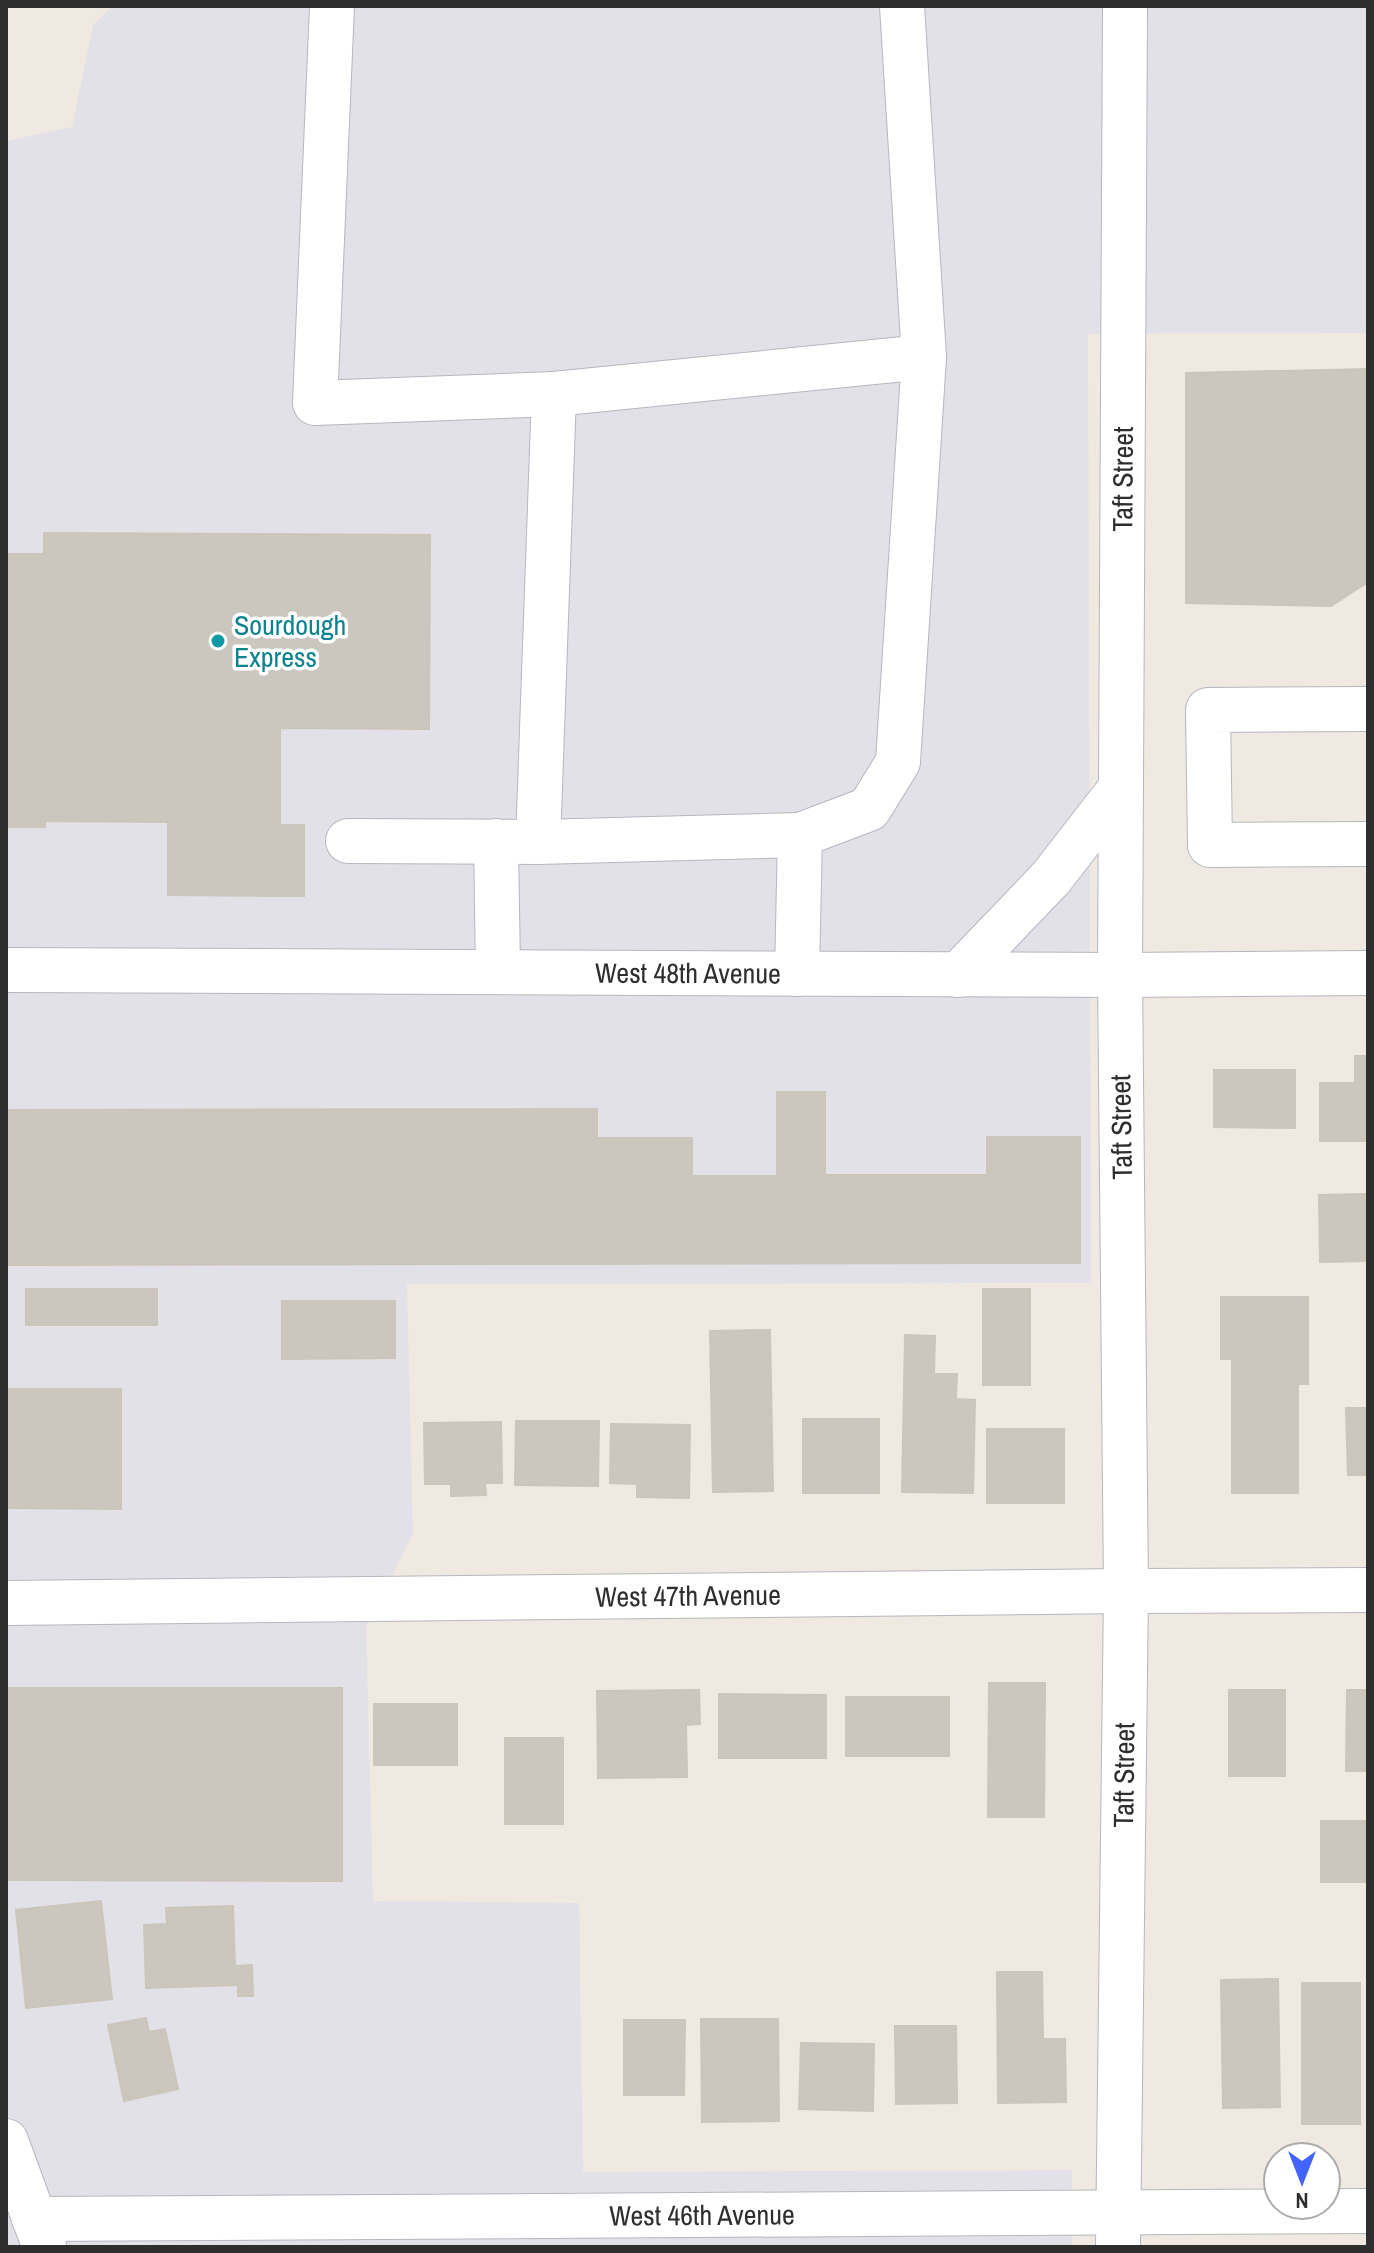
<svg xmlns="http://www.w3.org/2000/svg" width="1374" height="2253" viewBox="0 0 1374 2253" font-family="'Archivo Narrow',sans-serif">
	<rect width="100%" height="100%" fill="#efe9e1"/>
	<polygon fill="#e3e1e8" points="112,6 1368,6 1368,333 1088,334 1091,1283 407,1284 413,1533 366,1627 373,1901 579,1903 583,2172 1072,2170 1072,2247 6,2247 6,141 72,127 93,25"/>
	<g fill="#cbc7bf" stroke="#cbc5ba" stroke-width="2">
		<polygon points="1368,369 1368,582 1331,606 1186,603 1186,373"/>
		<polygon points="44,533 430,535 429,729 280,728 280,825 304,825 304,896 168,895 168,822 45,821 45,827 6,827 6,554 44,554"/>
		<polygon points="1355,1056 1368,1056 1368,1141 1320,1141 1320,1083 1355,1083"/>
		<polygon points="1214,1070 1295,1070 1295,1128 1214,1127"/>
		<polygon points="777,1092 825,1092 825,1175 987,1175 987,1137 1080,1137 1080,1263 6,1265 6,1110 597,1109 597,1138 692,1138 692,1176 777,1176"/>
		<polygon points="1368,1194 1368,1261 1320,1262 1319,1195"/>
		<rect x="26" y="1289" width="131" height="36"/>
		<rect x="983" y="1289" width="47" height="96"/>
		<polygon points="1221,1297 1308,1297 1308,1384 1298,1384 1298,1493 1232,1493 1232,1359 1221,1359"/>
		<polygon points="282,1301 395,1301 395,1358 282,1359"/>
		<polygon points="770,1330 773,1491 713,1492 710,1331"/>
		<polygon points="905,1335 935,1336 934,1374 957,1374 956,1399 975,1400 973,1493 902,1492"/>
		<polygon points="6,1389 121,1389 121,1509 6,1508"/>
		<polygon points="1346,1408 1368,1408 1368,1475 1348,1475"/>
		<rect x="803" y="1419" width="76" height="74"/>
		<polygon points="516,1421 599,1421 598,1486 515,1485"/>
		<polygon points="501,1422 502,1483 485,1483 486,1495 451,1496 451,1484 425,1484 424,1423"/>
		<polygon points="611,1424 690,1425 689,1498 637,1497 637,1484 610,1483"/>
		<rect x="987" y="1429" width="77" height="74"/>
		<polygon points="989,1683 1045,1683 1044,1817 988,1817"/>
		<polygon points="6,1688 342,1688 342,1881 6,1880"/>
		<polygon points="699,1690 700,1724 686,1725 687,1777 598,1778 597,1691"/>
		<rect x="1229" y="1690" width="56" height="86"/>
		<polygon points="1347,1690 1368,1690 1368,1771 1346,1771"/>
		<polygon points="719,1694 826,1695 826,1758 719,1758"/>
		<rect x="846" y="1697" width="103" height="59"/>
		<rect x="374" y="1704" width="83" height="61"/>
		<rect x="505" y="1738" width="58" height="86"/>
		<rect x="1321" y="1821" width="47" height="61"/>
		<polygon points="101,1901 112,1999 26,2008 16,1910"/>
		<polygon points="233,1906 235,1966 252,1965 253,1996 238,1996 238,1985 146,1988 144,1925 167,1924 166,1908"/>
		<polygon points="997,1972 1042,1972 1043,2039 1065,2039 1066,2102 998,2103"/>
		<polygon points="1278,1979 1280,2107 1223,2108 1221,1980"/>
		<rect x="1302" y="1983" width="58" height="141"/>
		<polygon points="146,2018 149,2032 165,2029 178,2089 124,2101 108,2025"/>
		<polygon points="701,2019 778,2019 779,2121 702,2122"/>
		<polygon points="624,2020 685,2020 684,2095 624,2095"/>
		<polygon points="895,2026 956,2026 957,2103 896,2104"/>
		<polygon points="801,2043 874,2044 873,2111 799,2109"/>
	</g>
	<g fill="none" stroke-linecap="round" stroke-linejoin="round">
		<defs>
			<g id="minor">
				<polyline points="332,6 315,403 554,394 924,357"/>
				<polyline points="554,394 538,842 800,835"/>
				<polyline points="1368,709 1208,710 1210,845 1368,844"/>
				<polyline points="348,841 538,842"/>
				<polyline points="496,841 498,972"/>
				<path id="s1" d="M6 970 1120 975 1368 973"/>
				<polyline points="797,974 800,835 869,809 898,762 924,357 902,6"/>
				<polyline points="958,975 1051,878 1120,789"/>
				<path id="s2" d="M6 1603 1126 1591 1368 1590"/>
				<polyline points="6,2141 44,2245"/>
				<path id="s3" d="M34 2219 1368 2211"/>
				<path id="s4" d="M1118 2247 1126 1591 1120 975 1125 6"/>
			</g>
		</defs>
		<use href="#minor" stroke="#b4b7c1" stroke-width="46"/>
		<use href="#minor" stroke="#fff" stroke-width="44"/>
	</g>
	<circle fill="#0f9aa8" stroke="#fff" stroke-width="3" cx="218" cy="641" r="8"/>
	<g text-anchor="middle" stroke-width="7" stroke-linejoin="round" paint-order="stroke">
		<g font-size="28" fill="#2e2e2e" stroke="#fff">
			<text dy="10" stroke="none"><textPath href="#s4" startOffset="1768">Taft Street</textPath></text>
			<text dy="10" stroke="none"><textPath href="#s1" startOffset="682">West 48th Avenue</textPath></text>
			<text transform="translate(1121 1127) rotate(-91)" y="10">Taft Street</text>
			<text dy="10" stroke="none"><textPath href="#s2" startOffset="682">West 47th Avenue</textPath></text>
			<text dy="10" stroke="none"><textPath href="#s4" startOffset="472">Taft Street</textPath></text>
			<text dy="10" stroke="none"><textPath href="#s3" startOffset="668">West 46th Avenue</textPath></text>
		</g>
		<g font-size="28" fill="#0d838f" stroke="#fff" text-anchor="start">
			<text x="234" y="635">Sourdough<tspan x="234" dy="32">Express</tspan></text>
		</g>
	</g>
	<rect width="1374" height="2253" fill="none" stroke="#2e2e2e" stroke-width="16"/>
	<g transform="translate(1302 2181) rotate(180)"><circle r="38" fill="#ffffff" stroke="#ababab" stroke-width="2"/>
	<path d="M0-6L14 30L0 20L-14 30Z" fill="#4264fb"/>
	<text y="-12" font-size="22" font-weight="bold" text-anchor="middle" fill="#2e2e2e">N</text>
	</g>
</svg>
